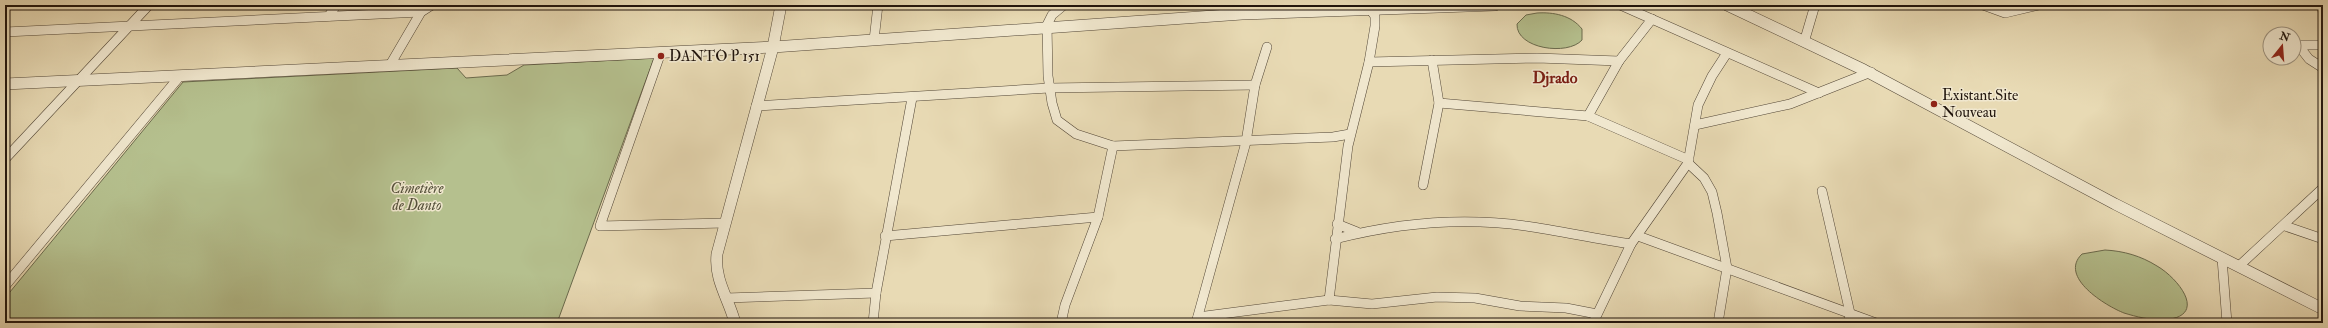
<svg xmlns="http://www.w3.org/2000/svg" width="2328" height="328" viewBox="0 0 2328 328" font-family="'IM FELL Double Pica',serif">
	<rect width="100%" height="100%" fill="#e8dab4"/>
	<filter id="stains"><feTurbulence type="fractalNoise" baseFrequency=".005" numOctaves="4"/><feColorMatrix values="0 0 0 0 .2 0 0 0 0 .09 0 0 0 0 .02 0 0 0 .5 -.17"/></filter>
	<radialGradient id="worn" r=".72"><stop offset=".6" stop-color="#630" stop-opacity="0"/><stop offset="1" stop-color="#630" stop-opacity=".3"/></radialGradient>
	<g fill="#b5c08e" stroke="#6a6a4d">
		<path d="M1537 13C1553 12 1571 15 1582 29V40C1568 56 1516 49 1517 24L1526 15Z"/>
		<polygon points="654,58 557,323 5,323 5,298 183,82 457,68 466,78 507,75 524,65"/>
		<path d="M2105 250C2124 251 2141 256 2157 266 2178 278 2210 317 2163 320 2150 320 2137 317 2124 313 2106 306 2058 277 2082 254Z"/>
	</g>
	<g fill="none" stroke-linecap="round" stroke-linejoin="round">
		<defs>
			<g id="minor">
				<polyline points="1064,5 1052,15 1047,25 1048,76 1052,103 1057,120 1076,134 1113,146 1333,137 1350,134"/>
				<polyline points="1223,5 1241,14"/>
				<polyline points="1620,5 1819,93"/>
				<polyline points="1983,5 2005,13 2039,5"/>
				<polyline points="2322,5 2323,13"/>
				<polyline points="329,16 336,5"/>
				<polyline points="5,32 421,12"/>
				<polyline points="1805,39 1815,5"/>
				<polyline points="874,40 878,5"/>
				<polyline points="2323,41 2322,45 2298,45 2309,59 2323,68"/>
				<polyline points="661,52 600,226 724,223"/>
				<polyline points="1369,62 1537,58 1619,61"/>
				<polyline points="390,65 421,12 432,5"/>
				<polyline points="1439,103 1588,116 1689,160"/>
				<polyline points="756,106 1049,88 1255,85"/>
				<polyline points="1588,116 1619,61 1652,19"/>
				<polyline points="1695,125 1790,104 1871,72"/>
				<polyline points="5,159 149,5"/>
				<polyline points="1688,163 1704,178 1712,192 1717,213 1727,268 1718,323"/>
				<polyline points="1423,185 1439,103 1432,60"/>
				<polyline points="1822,191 1850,313 1849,323"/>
				<polyline points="1337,224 1357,232"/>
				<polyline points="2285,226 2323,239"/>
				<polyline points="885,236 1098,217"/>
				<polyline points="1638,236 1876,323"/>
				<path d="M1335 239C1397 223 1462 217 1526 226 1561 231 1596 239 1631 244"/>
				<polyline points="2222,258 2227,323"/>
				<polyline points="2239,266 2323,188"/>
				<polyline points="5,286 180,76"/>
				<polyline points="726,298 876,293 912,98"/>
				<polyline points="1329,300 1348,146 1369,62 1375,26 1375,16 1367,5"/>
				<polyline points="1198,317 1329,300 1372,304 1437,297 1475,298 1520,306 1566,308 1597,314"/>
				<polyline points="873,323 876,293"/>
				<polyline points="1061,323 1065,305 1098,217 1113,146"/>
				<polyline points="1196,323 1246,142 1255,85 1267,47"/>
				<polyline points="1593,323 1631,244 1688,163 1698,105 1712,76 1727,53"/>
			</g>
			<g id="tertiary">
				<polyline points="1727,5 1864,70 2115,204 2323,309"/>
				<polyline points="5,84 773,47 1242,14 1495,5"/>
				<path d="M735 323C729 299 714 280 717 254L773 47 781 5"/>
			</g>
		</defs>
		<use href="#minor" stroke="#524636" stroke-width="10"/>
		<use href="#tertiary" stroke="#524636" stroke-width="12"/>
		<use href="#minor" stroke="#f0e7ce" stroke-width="9"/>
		<use href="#tertiary" stroke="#f0e7ce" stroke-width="11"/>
	</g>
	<g fill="#8f2418" stroke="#f0e7ce" stroke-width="1.5">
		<circle cx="661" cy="56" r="4"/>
		<circle cx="1934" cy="104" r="4"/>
	</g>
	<g text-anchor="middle" stroke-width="3" stroke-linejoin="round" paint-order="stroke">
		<g font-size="15" fill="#20140c" stroke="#f0e7ce" text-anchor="start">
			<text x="669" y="61">DANTO P 151</text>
			<text x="1942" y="100">Existant.Site<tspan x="1942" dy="17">Nouveau</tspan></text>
		</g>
		<g font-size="15" font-style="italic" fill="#54503a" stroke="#f0e7ce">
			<text x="417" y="193">Cimetière<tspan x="417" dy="17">de Danto</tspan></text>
		</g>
		<g font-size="16" font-weight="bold" fill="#7a1f14" stroke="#f0e7ce">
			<text x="1555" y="83">Djrado</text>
		</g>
	</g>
	<rect width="2328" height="328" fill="none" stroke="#e8dab4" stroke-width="20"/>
	<rect x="6" y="6" width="2316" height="316" fill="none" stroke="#20140c" stroke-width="2"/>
	<rect x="10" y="10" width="2308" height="308" fill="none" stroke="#20140c"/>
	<g transform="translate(2282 46) rotate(17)"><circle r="19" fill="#f0e7ce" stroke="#9d9380"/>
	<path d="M0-3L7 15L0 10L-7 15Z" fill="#8f2418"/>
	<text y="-6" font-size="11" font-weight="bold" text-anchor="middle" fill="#20140c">N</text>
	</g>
	<rect width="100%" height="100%" filter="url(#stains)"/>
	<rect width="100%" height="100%" fill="url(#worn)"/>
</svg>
